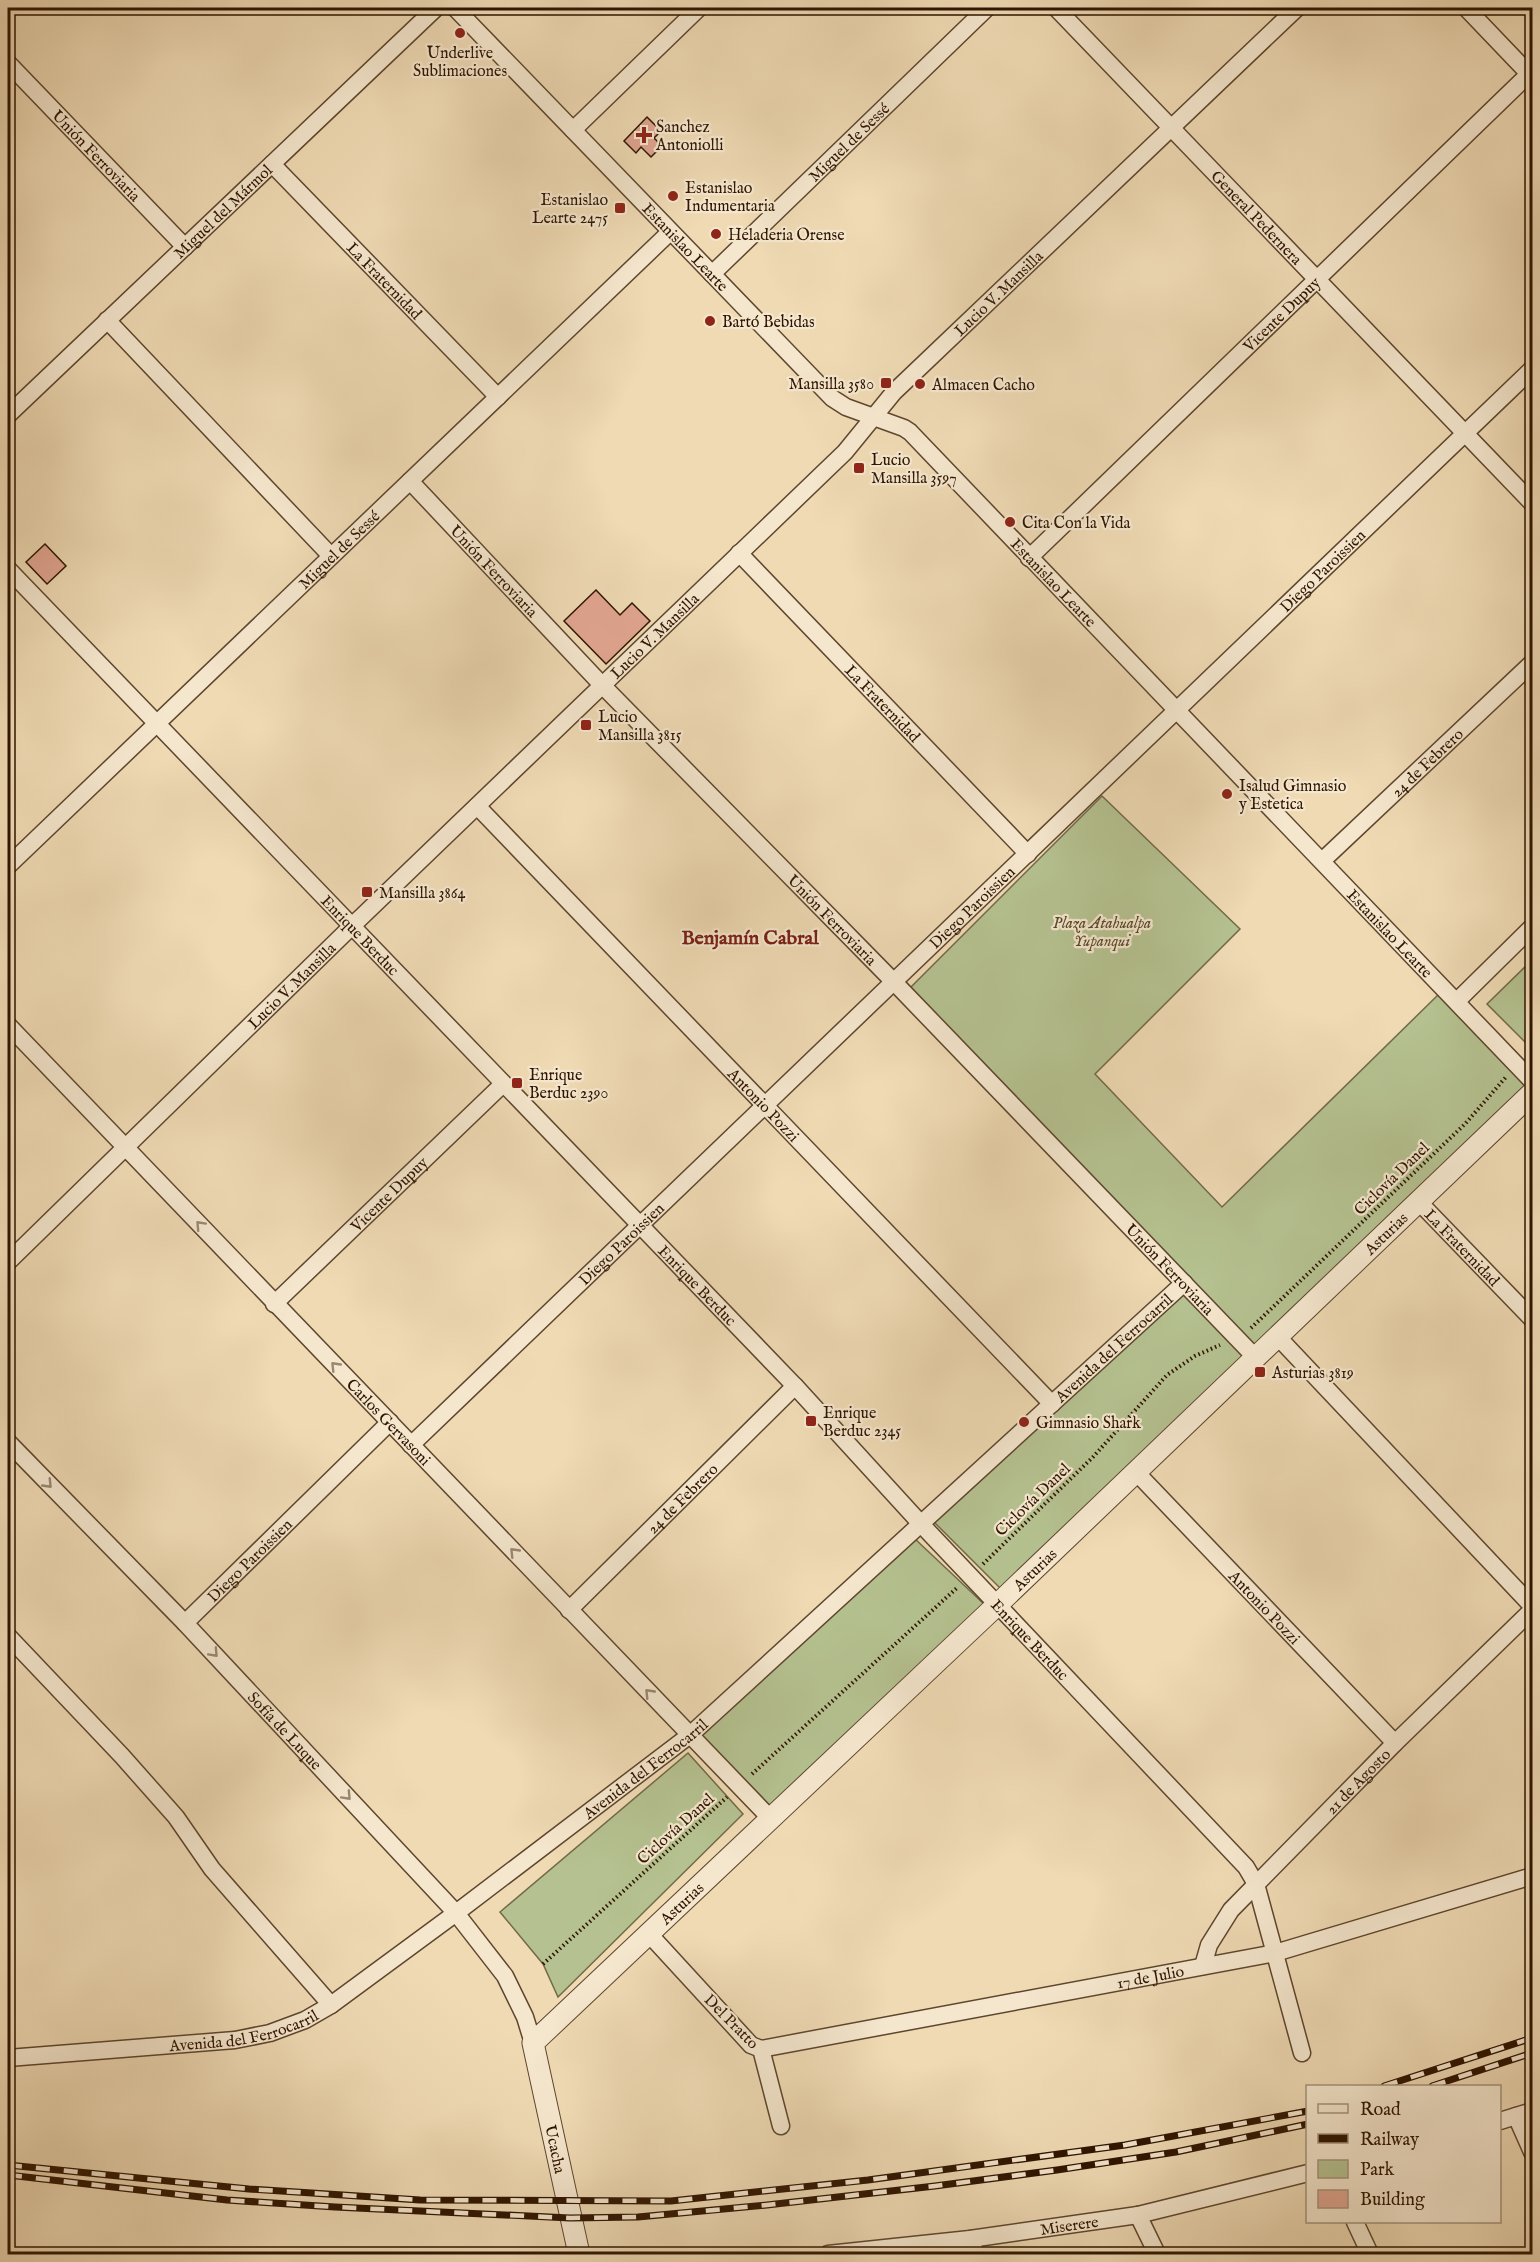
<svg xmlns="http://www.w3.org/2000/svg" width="1540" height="2262" viewBox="0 0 1540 2262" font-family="'IM FELL English',serif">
	<rect width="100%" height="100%" fill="#efdab4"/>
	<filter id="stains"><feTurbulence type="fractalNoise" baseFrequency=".00333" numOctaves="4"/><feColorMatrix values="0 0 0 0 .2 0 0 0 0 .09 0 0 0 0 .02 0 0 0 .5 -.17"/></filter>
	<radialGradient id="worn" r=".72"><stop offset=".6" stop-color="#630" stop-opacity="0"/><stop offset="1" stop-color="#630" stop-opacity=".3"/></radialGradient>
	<g fill="#b5c190" stroke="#726a48" stroke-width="1.5">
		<polygon points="1102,796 1240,929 1095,1074 1222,1207 1440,993 1532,1088 1255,1351 908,990"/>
		<polygon points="1532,960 1532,1049 1487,1004"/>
		<polygon points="1184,1290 1247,1356 1001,1589 932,1520"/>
		<polygon points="914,1538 985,1605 771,1807 699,1734"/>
		<polygon points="688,1753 743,1814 558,1997 543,1964 500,1912"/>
	</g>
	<g fill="#e1a591" stroke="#2e1400" stroke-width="1.5">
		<polygon points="647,117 661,131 654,138 662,146 651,157 641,147 636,153 624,141"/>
		<polygon points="45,544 66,566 47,584 26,562"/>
		<polygon points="596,590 620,615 632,603 650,621 606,664 564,621"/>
	</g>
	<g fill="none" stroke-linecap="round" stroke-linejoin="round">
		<defs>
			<g id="minor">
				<path id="s1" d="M455 8 832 398 846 407 904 428 910 432 1532 1081"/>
				<path id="s2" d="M1056 8 1532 503"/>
				<polyline points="1466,8 1532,77"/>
				<path id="s3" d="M8 63 185 247"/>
				<polyline points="573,130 699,8"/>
				<path id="s4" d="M272 164 498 397"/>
				<path id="s5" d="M712 274 987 8"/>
				<polyline points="107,320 331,556"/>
				<path id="s6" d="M8 415 436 8"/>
				<path id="s7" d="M410 481 602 685 894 982 1255 1357"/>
				<path id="s8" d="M739 553 1028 854"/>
				<path id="s9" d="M1029 558 1532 71"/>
				<path id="s10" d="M8 569 795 1386 921 1524 1246 1867 1256 1884 1302 2053"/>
				<path id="s11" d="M477 806 1052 1404"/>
				<path id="s12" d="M1322 861 1532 663"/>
				<path id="s13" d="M8 866 670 232"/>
				<polyline points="1457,1001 1532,927"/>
				<path id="s14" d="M8 1025 770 1818"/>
				<path id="s15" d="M1418 1201 1532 1319"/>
				<path id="s16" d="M8 1262 352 926 845 452 894 392 1297 8"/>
				<path id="s17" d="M274 1304 503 1084"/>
				<polyline points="1277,1336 1532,1606"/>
				<path id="s18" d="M8 1442 185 1623 456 1913 505 1976 525 2017 533 2043"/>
				<path id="s19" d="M411 1445 1532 369"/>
				<path id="s20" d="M1135 1471 1395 1743"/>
				<path id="s21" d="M569 1610 795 1386"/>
				<path id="s22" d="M185 1623 390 1422"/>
				<polyline points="8,1636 122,1756 176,1817 212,1869 331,2005"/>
				<polyline points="650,1935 751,2045 761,2049 781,2126"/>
				<path id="s23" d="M1203 1966 1209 1945 1231 1910 1395 1743 1532 1610"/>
				<path id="s24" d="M761 2049 1275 1953 1532 1876"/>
				<path id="s25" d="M8 2058 235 2040 270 2033 305 2020 331 2005 456 1913 690 1735 1184 1283"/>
				<polyline points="1516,2116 1532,2152"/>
				<polyline points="1500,2121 1532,2111"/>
				<polyline points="1138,2215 1157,2254"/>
				<polyline points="1355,2222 1370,2254"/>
				<polyline points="970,2239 976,2254"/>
				<path id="s26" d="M828 2254 970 2239 1138 2215 1308 2173"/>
			</g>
			<g id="tertiary">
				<path id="s27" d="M579 2254 533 2043 998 1604 1532 1093"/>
			</g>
		</defs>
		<use href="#minor" stroke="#5e462d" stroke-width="19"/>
		<use href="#tertiary" stroke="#5e462d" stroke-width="23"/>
		<g stroke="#2e1400" stroke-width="4" stroke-dasharray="1.5 3" stroke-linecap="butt">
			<polyline points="1251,1328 1465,1124 1506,1077"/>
			<polyline points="983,1564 1093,1457 1167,1375 1195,1356 1220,1345"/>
			<polyline points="752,1774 958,1587"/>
			<polyline points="543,1964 727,1797"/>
		</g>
		<use href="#minor" stroke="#f5e7ce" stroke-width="16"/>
		<use href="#tertiary" stroke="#f5e7ce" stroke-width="21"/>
		<defs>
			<g id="rail">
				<polyline points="1384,2086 1532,2038"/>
				<polyline points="1432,2086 1532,2053"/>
				<polyline points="8,2165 249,2189 420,2200 671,2201 868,2180 1125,2145 1308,2111"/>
				<polyline points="8,2175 227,2200 335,2207 570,2218 638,2217 767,2205 935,2186 1057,2170 1176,2152 1308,2124"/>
			</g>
		</defs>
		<use href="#rail" stroke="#2e1400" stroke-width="7"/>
		<use href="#rail" stroke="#f5e7ce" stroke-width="4.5" stroke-dasharray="14" stroke-linecap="butt"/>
	</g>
	<defs><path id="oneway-chevron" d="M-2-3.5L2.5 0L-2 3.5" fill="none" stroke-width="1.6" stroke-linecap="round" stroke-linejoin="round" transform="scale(1.5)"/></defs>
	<g stroke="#9b8871">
		<use href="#oneway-chevron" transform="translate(200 1225) rotate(-133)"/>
		<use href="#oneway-chevron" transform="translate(335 1366) rotate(-134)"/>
		<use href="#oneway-chevron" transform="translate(48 1484) rotate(46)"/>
		<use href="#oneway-chevron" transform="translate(514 1552) rotate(-134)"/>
		<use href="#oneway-chevron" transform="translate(214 1653) rotate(47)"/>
		<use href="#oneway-chevron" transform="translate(649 1693) rotate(-134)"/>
		<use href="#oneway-chevron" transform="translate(347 1796) rotate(47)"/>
	</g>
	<g fill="#8f2418" stroke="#f5e7ce" stroke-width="2">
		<circle cx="460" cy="33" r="6"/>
		<path d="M641 126h6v6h6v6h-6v6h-6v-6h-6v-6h6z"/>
		<circle cx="673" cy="196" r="6"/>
		<rect x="614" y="202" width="12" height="12" rx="3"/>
		<circle cx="716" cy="234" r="6"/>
		<circle cx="710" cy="321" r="6"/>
		<rect x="880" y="377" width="12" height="12" rx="3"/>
		<circle cx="920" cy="384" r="6"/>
		<rect x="853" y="462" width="12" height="12" rx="3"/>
		<circle cx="1010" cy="522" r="6"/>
		<rect x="580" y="719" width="12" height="12" rx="3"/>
		<circle cx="1227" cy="794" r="6"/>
		<rect x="361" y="886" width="12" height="12" rx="3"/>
		<rect x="511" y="1077" width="12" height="12" rx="3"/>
		<rect x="1254" y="1366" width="12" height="12" rx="3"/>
		<rect x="805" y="1415" width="12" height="12" rx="3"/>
		<circle cx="1024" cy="1422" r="6"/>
	</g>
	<g text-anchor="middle" stroke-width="4.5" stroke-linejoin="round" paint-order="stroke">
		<g font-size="16" fill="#2e1400" stroke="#f5e7ce" text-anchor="start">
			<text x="460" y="58" text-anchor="middle">Underlive<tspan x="460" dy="18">Sublimaciones</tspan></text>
			<text x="656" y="132">Sanchez<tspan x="656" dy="18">Antoniolli</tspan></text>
			<text x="685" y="193">Estanislao<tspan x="685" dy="18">Indumentaria</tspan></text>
			<text x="608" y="205" text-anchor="end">Estanislao<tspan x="608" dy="18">Learte 2475</tspan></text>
			<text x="728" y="240">Heladeria Orense</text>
			<text x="722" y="327">Bartó Bebidas</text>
			<text x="874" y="389" text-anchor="end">Mansilla 3580</text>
			<text x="932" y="390">Almacen Cacho</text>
			<text x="871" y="465">Lucio<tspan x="871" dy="18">Mansilla 3597</tspan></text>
			<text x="1022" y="528">Cita Con la Vida</text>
			<text x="598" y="722">Lucio<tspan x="598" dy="18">Mansilla 3815</tspan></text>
			<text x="1239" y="791">Isalud Gimnasio<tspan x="1239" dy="18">y Estetica</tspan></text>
			<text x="379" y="898">Mansilla 3864</text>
			<text x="529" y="1080">Enrique<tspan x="529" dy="18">Berduc 2390</tspan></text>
			<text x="1272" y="1378">Asturias 3819</text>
			<text x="823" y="1418">Enrique<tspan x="823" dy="18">Berduc 2345</tspan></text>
			<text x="1036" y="1428">Gimnasio Shark</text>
		</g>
		<g font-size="16" fill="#2e1400" stroke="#f5e7ce">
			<text dy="6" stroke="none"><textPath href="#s5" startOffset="190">Miguel de Sessé</textPath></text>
			<text dy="6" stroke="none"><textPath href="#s3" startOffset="128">Unión Ferroviaria</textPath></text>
			<text dy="6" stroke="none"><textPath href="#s6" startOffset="296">Miguel del Mármol</textPath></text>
			<text dy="6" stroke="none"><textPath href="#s2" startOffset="290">General Pedernera</textPath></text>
			<text dy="6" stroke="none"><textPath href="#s1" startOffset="332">Estanislao Learte</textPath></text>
			<text dy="6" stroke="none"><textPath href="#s4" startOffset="162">La Fraternidad</textPath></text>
			<text dy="6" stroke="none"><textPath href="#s16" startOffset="1386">Lucio V. Mansilla</textPath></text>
			<text dy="6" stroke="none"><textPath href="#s9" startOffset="351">Vicente Dupuy</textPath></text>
			<text dy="6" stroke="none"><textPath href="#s13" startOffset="458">Miguel de Sessé</textPath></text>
			<text dy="6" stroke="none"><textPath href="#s7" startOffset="123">Unión Ferroviaria</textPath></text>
			<text dy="6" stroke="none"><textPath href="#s19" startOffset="1263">Diego Paroissien</textPath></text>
			<text dy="6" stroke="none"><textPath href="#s1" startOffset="836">Estanislao Learte</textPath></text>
			<text dy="6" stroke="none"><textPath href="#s16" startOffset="900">Lucio V. Mansilla</textPath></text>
			<text dy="6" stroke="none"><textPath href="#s8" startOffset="208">La Fraternidad</textPath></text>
			<text dy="6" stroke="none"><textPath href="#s12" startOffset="144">24 de Febrero</textPath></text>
			<text dy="6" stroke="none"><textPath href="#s19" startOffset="777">Diego Paroissien</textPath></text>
			<text dy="6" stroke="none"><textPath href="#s7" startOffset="609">Unión Ferroviaria</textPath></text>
			<text dy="6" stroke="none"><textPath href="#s1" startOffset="1322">Estanislao Learte</textPath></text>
			<text dy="6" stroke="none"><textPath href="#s10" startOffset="508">Enrique Berduc</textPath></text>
			<text dy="6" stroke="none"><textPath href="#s16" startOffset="396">Lucio V. Mansilla</textPath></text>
			<text dy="6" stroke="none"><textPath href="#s11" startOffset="414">Antonio Pozzi</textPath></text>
			<text transform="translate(1391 1178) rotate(-44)" y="6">Ciclovía Danel</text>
			<text dy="6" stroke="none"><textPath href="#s17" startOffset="159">Vicente Dupuy</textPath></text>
			<text dy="6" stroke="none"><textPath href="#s27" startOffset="1392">Asturias</textPath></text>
			<text dy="6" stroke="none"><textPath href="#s19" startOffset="291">Diego Paroissien</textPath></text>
			<text dy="6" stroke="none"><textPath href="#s15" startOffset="64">La Fraternidad</textPath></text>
			<text dy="6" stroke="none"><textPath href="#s7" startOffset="1095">Unión Ferroviaria</textPath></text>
			<text dy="6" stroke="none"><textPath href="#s10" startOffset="994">Enrique Berduc</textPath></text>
			<text dy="6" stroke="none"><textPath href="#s25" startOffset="1354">Avenida del Ferrocarril</textPath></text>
			<text dy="6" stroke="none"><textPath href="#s14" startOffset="550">Carlos Gervasoni</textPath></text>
			<text dy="6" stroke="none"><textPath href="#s21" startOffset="159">24 de Febrero</textPath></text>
			<text transform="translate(1032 1499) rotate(-44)" y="6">Ciclovía Danel</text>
			<text dy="6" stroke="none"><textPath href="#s22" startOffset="90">Diego Paroissien</textPath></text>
			<text dy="6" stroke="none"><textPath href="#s27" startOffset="906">Asturias</textPath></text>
			<text dy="6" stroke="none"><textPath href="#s20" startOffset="188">Antonio Pozzi</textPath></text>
			<text dy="6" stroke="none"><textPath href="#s10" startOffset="1480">Enrique Berduc</textPath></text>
			<text dy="6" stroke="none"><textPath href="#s18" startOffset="400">Sofía de Luque</textPath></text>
			<text dy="6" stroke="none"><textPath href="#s25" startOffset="724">Avenida del Ferrocarril</textPath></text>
			<text dy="6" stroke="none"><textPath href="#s23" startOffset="244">21 de Agosto</textPath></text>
			<text transform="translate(675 1828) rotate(-42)" y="6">Ciclovía Danel</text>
			<text dy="6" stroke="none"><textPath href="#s27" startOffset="420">Asturias</textPath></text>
			<text dy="6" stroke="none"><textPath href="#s24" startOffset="396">17 de Julio</textPath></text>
			<text transform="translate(732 2021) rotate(45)" y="6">Del Pratto</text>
			<text dy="6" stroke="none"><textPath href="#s25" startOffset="238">Avenida del Ferrocarril</textPath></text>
			<text transform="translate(556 2149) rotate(78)" y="6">Ucacha</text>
			<text dy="6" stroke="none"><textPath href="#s26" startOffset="243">Miserere</textPath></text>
		</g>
		<g font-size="16" font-style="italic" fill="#56482b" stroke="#f5e7ce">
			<text x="1102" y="928">Plaza Atahualpa<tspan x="1102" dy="18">Yupanqui</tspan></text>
		</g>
		<g font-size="20" font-weight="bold" fill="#7a1f14" stroke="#f5e7ce">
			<text x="750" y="944">Benjamín Cabral</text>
		</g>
	</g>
	<rect width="1540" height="2262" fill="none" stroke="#efdab4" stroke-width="30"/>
	<rect x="9" y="9" width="1522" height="2244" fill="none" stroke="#2e1400" stroke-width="3"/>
	<rect x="15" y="15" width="1510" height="2232" fill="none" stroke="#2e1400" stroke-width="1.5"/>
	<rect x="1306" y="2085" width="195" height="138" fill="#f5e7ce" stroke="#a5937c" stroke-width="1.5"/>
	<rect x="1318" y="2104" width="30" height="9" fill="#f5e7ce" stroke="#a5937c" stroke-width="1.5"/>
	<text x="1360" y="2115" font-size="18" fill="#2e1400">Road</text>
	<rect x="1318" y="2134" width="30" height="9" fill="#2e1400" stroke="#a5937c" stroke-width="1.5"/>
	<text x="1360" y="2145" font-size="18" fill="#2e1400">Railway</text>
	<rect x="1318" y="2160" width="30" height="18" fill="#b5c190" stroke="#a5937c" stroke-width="1.5"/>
	<text x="1360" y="2175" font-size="18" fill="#2e1400">Park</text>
	<rect x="1318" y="2190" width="30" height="18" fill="#e1a591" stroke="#a5937c" stroke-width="1.5"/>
	<text x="1360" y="2205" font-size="18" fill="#2e1400">Building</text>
	<rect width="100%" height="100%" filter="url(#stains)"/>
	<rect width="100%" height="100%" fill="url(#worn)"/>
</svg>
